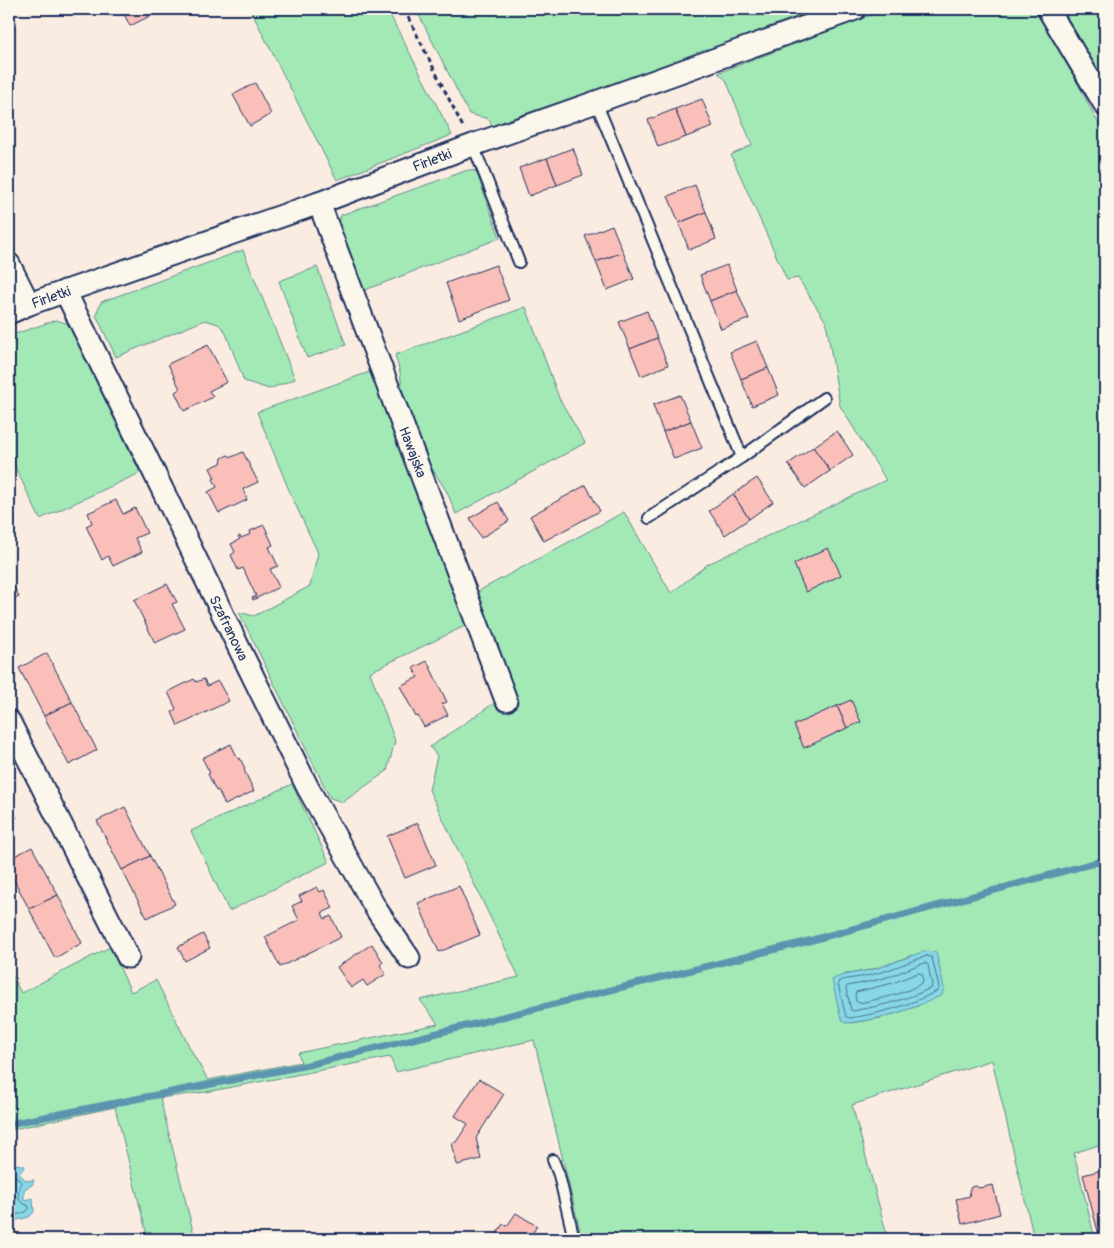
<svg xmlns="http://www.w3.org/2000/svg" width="1114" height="1248" viewBox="0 0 1114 1248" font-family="Pangolin,sans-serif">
	<rect width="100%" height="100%" fill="#fbece2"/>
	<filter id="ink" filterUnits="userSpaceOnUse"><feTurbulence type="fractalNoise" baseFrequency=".02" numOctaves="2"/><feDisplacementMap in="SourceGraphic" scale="10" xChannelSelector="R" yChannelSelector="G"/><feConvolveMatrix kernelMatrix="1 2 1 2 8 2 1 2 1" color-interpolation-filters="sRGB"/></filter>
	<g filter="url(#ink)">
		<g fill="#a3e9b6" stroke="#5f8c8a" fill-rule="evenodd">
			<polygon points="250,9 387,9 452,135 337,180"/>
			<polygon points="416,9 819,9 493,129 489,119 469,114"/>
			<path d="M887 9H1039L1105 136V1143L1074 1153 1095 1239H1034L992 1060 852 1105 888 1239H582L534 1040 396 1072 390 1057 206 1092 160 1098 195 1239H148L115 1107 9 1130V969L21 993 110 947 131 992 156 980 193 1054 208 1080 301 1062 298 1053 438 1024 420 1000 519 977 429 790 437 756 430 747 497 701 516 699 475 593 624 512 671 593 708 564 886 480 840 406 826 322 798 278 787 280 731 155 752 145 726 80 718 73ZM912 955 918 1006 881 1018 851 1023 845 974C869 972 890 964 912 955Z"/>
			<polygon points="1061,9 1105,9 1105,95"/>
			<polygon points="468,170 476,171 500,238 360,292 337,231 341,215"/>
			<polygon points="243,250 295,379 269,389 244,381 225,331 218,324 205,320 116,357 96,315 101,302"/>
			<polygon points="317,267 346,345 307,358 279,281"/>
			<polygon points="526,307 559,398 585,443 456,514 447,492 422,453 406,419 400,372 395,355"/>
			<polygon points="56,320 69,324 140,473 40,519 9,454 9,336"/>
			<polygon points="372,371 471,623 370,672 395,741 387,771 343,802 330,798 239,612 254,616 310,586 318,553 291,495 257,412"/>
			<polygon points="292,784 329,862 229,911 191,831"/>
		</g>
		<g fill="#88d7e5" stroke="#5c94af">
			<path d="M926 951 936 952 944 988 942 995C917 1007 895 1015 868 1020 860 1021 853 1023 845 1023L841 1019 832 980C840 975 846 975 855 973 880 970 902 958 926 951Z"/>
			<polygon points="9,1162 11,1168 17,1164 25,1166 19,1174 27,1181 34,1180 32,1185 24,1189 24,1200 33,1198 34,1212 29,1217 9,1222"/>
		</g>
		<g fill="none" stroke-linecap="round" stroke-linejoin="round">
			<g stroke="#477294" stroke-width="1">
				<path d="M927 956 931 957 932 958 939 987 937 991C908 1006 882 1013 850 1018L846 1017 838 984 839 981C851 977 863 978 874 974 892 970 909 961 927 956Z"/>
				<path d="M925 963 928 965 932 985 931 988C906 1000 880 1006 853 1011L851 1010 846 988 847 986C862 983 876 981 891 976 902 972 913 966 925 963Z"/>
				<path d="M918 973 922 974 923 982C907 994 879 999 859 1003L856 1001 855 995 856 992 893 983Z"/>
				<path d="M9 1172 13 1173 21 1182C18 1192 15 1203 28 1205L29 1209 26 1212 9 1217"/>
			</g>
			<polyline stroke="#5c94af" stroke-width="7" points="9,1124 308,1065 805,942 1105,860"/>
		</g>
		<g fill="#fbbfb9" stroke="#1b2f5e">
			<polygon points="123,9 151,9 154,14 130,26 122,10"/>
			<polygon points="255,83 271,114 250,126 233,95"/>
			<polygon points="702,99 713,127 686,137 675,109"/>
			<polygon points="675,109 686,137 658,147 648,120"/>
			<polygon points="573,148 583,175 557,185 547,158"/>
			<polygon points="547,158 557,185 529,196 519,168"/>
			<polygon points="695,185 706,212 679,223 668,196"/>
			<polygon points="706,212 716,239 689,250 679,223"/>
			<polygon points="612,225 623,252 596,262 585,236"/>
			<polygon points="623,252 634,279 607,290 596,262"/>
			<polygon points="496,265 509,300 459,319 446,283"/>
			<polygon points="727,265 737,290 710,301 700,275"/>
			<polygon points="737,290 749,319 721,329 710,301"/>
			<polygon points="647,311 657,338 630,349 619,322"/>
			<polygon points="657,338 668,365 641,376 630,349"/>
			<polygon points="757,341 768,368 741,379 730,352"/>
			<polygon points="208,345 227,382 209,391 213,397 184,411 175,392 180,389 168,364"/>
			<polygon points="768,368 779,395 752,406 741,379"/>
			<polygon points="680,395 691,421 663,432 653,405"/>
			<polygon points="691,421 702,448 674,459 663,432"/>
			<polygon points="837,431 853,455 830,471 813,447"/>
			<polygon points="813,447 830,471 805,488 788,464"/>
			<polygon points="243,452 258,482 243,489 247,500 219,513 208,492 217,487 213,479 215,478 210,468 221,463 222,458 228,455 232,457"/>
			<polygon points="757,478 773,502 749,519 733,494"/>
			<polygon points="586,485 600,511 544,541 530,516"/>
			<polygon points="733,494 749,519 725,535 709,511"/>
			<polygon points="116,500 123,514 135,508 147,533 135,538 142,552 113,566 108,556 102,560 86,526 92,523 88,513"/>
			<polygon points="498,502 509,521 481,538 470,518"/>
			<polygon points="264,525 273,545 269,547 278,566 270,569 279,587 253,600 252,598 256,596 243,568 238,570 231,555 235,552 231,544 240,539 238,537 240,536 241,538 251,534 250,531"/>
			<polygon points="828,548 841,575 806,592 794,564"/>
			<polygon points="9,578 19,597 9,602"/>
			<polygon points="167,584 177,602 172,604 185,629 155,643 134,600"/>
			<polygon points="47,653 72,702 44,716 19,668"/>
			<polygon points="427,661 447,702 442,704 448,715 424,727 418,716 416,717 400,686 418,677 413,668"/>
			<polygon points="194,679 196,682 204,679 207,686 218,681 229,701 178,726 172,712 176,709 168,692"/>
			<polygon points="851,700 861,722 847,728 837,706"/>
			<polygon points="72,702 97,750 69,765 44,716"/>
			<polygon points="837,706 847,728 804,748 794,725"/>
			<polygon points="231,744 238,759 240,758 245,769 244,770 254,791 225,805 218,790 216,791 208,774 210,773 202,758"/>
			<polygon points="9,801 17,818 9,822"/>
			<polygon points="125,807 150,856 122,870 97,821"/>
			<polygon points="418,823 436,865 405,878 387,836"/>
			<polygon points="32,847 58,895 29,909 9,870 9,859"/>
			<polygon points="150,856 175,904 147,918 122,870"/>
			<polygon points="459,886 480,935 439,952 418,903"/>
			<polygon points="317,887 320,892 324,890 333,908 322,913 325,919 331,916 341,937 280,967 265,937 299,920 292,906 302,901 299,896"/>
			<polygon points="58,895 82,943 55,958 29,909"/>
			<polygon points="203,934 210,948 185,961 178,947"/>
			<polygon points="372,944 383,962 380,965 386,974 367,986 363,980 351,988 337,967"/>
			<polygon points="479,1079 504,1094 476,1138 481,1159 457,1165 452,1143 456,1142 468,1124 455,1116"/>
			<polygon points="1105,1169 1105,1239 1100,1239 1083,1175"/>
			<polygon points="993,1185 1000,1214 962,1224 956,1199 970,1196 969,1191 971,1187 976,1186 979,1188"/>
			<polygon points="516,1213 537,1226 529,1239 493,1239 503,1224 507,1226"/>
		</g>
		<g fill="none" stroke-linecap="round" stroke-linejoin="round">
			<defs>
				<g id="lane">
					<polyline points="596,102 742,457"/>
					<polyline points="473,145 519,262"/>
					<polyline points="649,518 742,457 824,398"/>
					<polyline points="553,1160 559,1175 574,1239"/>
				</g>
				<g id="street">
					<polyline points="1048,9 1105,105"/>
					<polyline points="319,203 506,700"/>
					<polyline points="9,264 29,304"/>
					<polyline points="65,291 167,499 240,650 308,788 376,909 409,958"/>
					<polyline points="9,313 29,304 319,203 473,145 596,102 855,9"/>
					<polyline points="9,721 128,957"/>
				</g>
			</defs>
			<use href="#lane" stroke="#1b2f5e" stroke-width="14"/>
			<use href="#street" stroke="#1b2f5e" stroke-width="25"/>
			<polyline stroke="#1b2f5e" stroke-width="3" stroke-dasharray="5 4" stroke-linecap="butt" points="404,9 463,127"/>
			<use href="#lane" stroke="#fbf7ec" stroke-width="10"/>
			<use href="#street" stroke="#fbf7ec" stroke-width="21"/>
		</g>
	</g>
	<g text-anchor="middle" stroke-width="5" stroke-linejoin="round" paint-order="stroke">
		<g font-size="14" fill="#1b2f5e" stroke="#fbf7ec">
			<text transform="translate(432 160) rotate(-21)" y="5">Firletki</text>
			<text transform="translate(51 297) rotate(-20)" y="5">Firletki</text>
			<text transform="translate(413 452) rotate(69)" y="5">Hawajska</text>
			<text transform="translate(229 628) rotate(64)" y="5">Szafranowa</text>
		</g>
	</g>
	<rect width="1114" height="1248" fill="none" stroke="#fbf7ec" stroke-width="30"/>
	<rect x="15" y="15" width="1084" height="1218" fill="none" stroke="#1b2f5e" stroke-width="2" filter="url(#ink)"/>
</svg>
